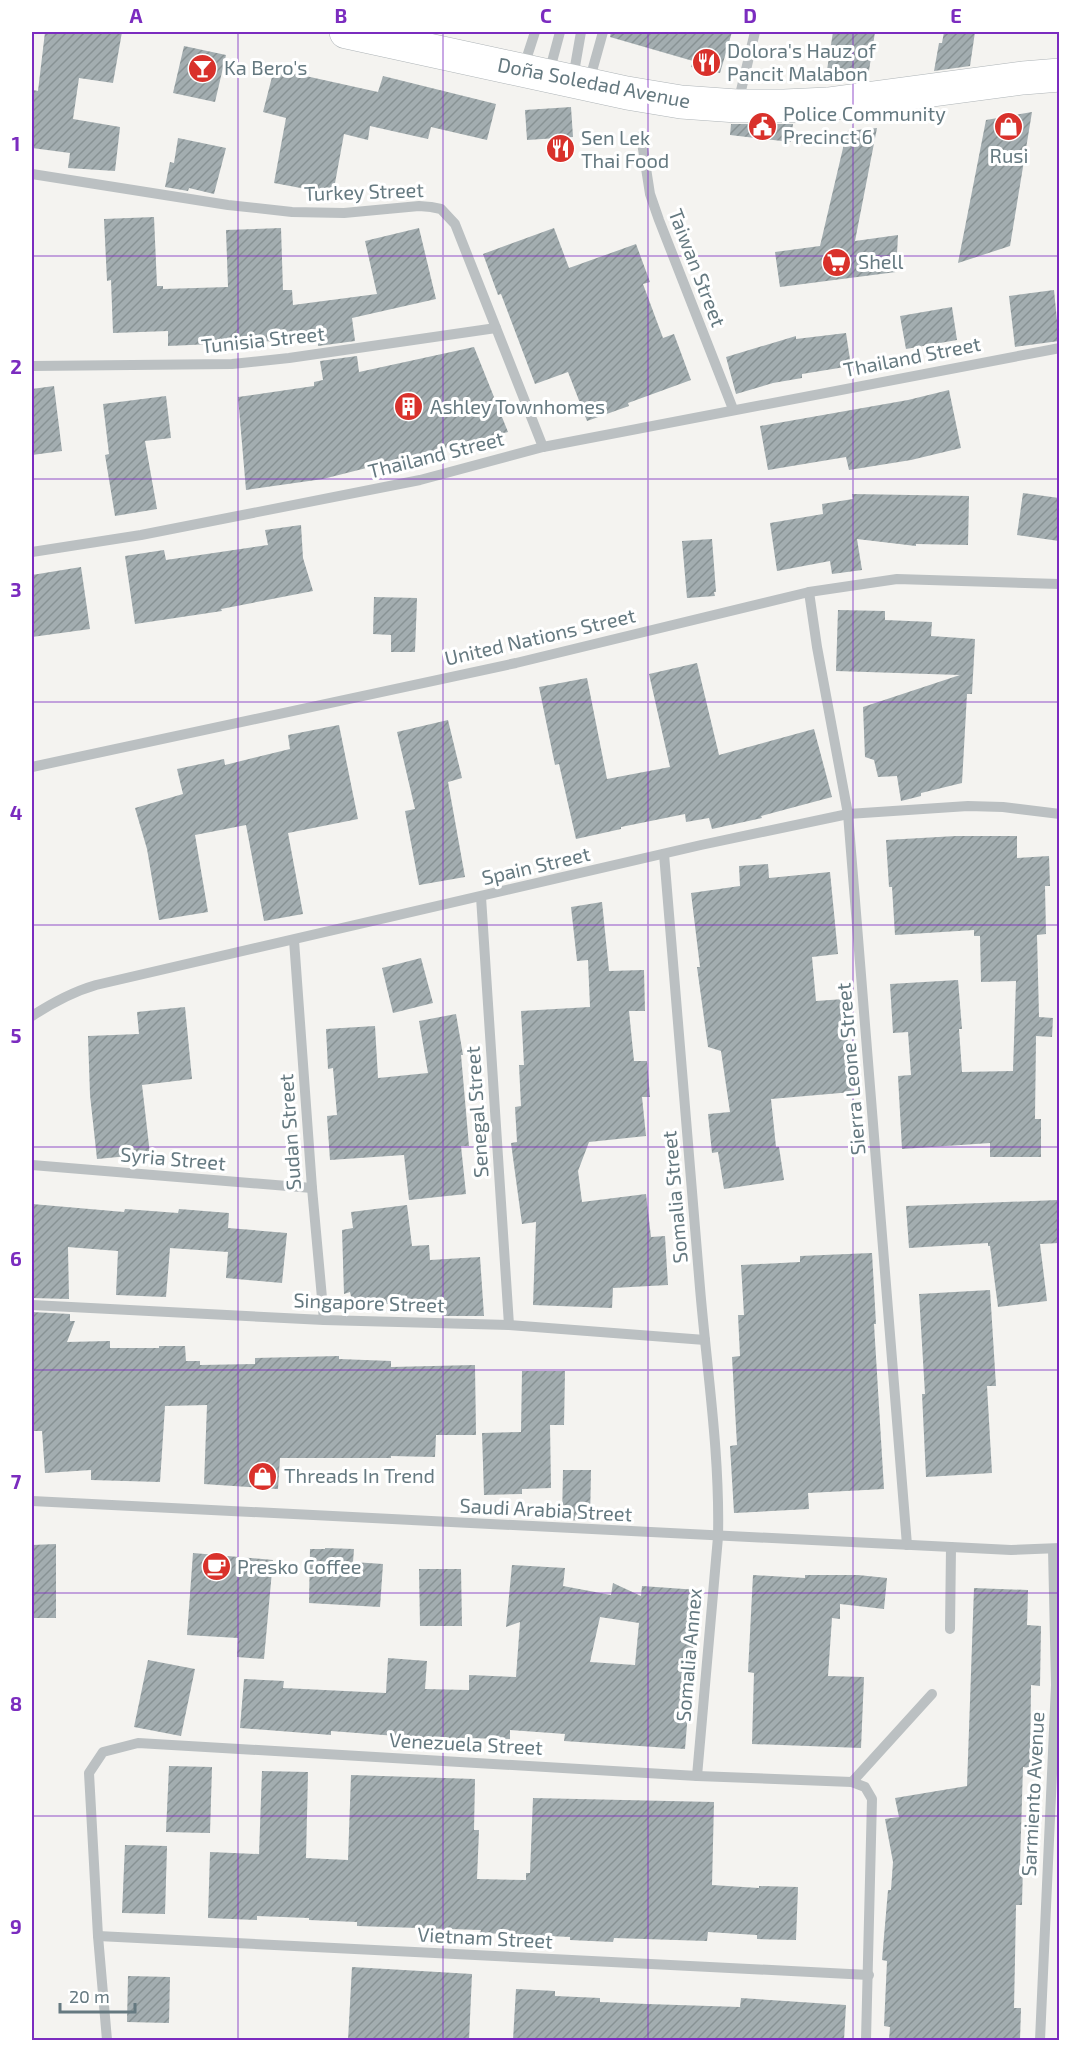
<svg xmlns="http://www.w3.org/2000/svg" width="1091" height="2072" viewBox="0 0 1091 2072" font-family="'Exo 2',sans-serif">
	<defs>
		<pattern id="building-hatch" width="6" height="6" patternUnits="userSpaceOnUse" patternTransform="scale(1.5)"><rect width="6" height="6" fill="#a3adb0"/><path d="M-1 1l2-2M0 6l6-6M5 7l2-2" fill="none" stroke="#889294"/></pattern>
	</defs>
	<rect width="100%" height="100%" fill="#f4f3f0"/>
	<g fill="url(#building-hatch)" fill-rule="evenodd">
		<polygon points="45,32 122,32 113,83 79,78 73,119 120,127 115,171 68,168 70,153 32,148 32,103 33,90 38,91"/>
		<polygon points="611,32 732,32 720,73 691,67 693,61 610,37"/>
		<polygon points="833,32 875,32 868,77 827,70"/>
		<polygon points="944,32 975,32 970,66 934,71 939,43 942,43"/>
		<polygon points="184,46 226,55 215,102 173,93"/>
		<polygon points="274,69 378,92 383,76 496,104 487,140 431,127 428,139 370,126 368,140 344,134 333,194 274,183 286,118 263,112"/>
		<polygon points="571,107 573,137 527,140 525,110"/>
		<polygon points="1032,112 1010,246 958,263 986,120"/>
		<polygon points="731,124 793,124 791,142 730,135"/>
		<polygon points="877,128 855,241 898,235 896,272 780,287 775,252 820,246 847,131"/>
		<polygon points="178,138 226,148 214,194 189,188 188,191 165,187 170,162 174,163"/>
		<polygon points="154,217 157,286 163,286 163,289 228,287 226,230 281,228 283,290 292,290 293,305 377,294 365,241 419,228 436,299 352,318 355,341 318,346 318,339 168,346 168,331 113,333 111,280 107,281 104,219"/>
		<polygon points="554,228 569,268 636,244 650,282 643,284 663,338 674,334 691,380 628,403 629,406 587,421 568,372 535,384 501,294 498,295 483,254"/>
		<polygon points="1054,290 1059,341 1015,347 1009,296"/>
		<polygon points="952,307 957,340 906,349 900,316"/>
		<polygon points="846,333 851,366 802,374 802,378 773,383 736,394 726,357 796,336 796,339"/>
		<polygon points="474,347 508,432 323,479 246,490 238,397 314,386 314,382 323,380 320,361 357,356 359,372"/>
		<polygon points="54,386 62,451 32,455 32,389"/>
		<polygon points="949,390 961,448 911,460 849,470 846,457 768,470 760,426 908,400"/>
		<polygon points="166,396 171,438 145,441 157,509 115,516 105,455 109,454 103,404"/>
		<polygon points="1023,493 1059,498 1059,541 1017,535"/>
		<polygon points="852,494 969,496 968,545 916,544 916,546 857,539 862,570 832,574 830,561 777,571 770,523 823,514 822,504 853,499"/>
		<polygon points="301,525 303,558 313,591 221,609 222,611 135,624 125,556 164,550 166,560 268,545 265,530"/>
		<polygon points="712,539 716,592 714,592 715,596 687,598 682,541"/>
		<polygon points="81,567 90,629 32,637 32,575"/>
		<polygon points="374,597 417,598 415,652 391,652 391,635 373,634"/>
		<polygon points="838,610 885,611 885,620 932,622 931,636 975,639 972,694 967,694 962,783 921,793 921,796 901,801 897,776 878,777 874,760 865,757 863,707 960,675 836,671"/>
		<polygon points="697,663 719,755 814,729 832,797 761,816 762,818 712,829 709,818 686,822 685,814 621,827 621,829 576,839 559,764 555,765 539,687 587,678 607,779 670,767 649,674"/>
		<polygon points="448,720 462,778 448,782 465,877 419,885 405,811 415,809 397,732"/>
		<polygon points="339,725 358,819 288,833 303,914 264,921 246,825 195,835 208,912 159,920 147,849 135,808 183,794 177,769 224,759 225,765 290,749 288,735"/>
		<polygon points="956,836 1017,836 1017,858 1049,856 1050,886 1045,886 1046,934 1037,935 1039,1017 1053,1018 1052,1037 1036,1036 1035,1119 1041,1119 1041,1157 990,1157 990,1143 902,1149 898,1076 911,1075 908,1032 893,1033 890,984 958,980 962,1029 959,1029 962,1072 1013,1071 1016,981 981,982 980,936 974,936 974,930 895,935 892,887 889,887 886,840"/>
		<polygon points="768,864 769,878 830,872 838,954 812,957 816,1001 844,999 852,1092 771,1099 776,1147 779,1147 784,1180 724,1189 718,1152 712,1153 708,1114 730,1112 721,1051 708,1047 697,967 700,967 691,893 740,886 739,866"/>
		<polygon points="602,902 609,971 644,970 645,1011 629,1011 634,1061 647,1061 650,1097 642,1097 646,1136 589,1142 578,1171 582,1202 646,1194 651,1237 665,1236 668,1285 613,1288 612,1308 533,1305 536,1222 522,1224 511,1143 517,1142 515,1107 521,1106 519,1065 524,1065 521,1011 590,1007 588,960 577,961 571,907"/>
		<polygon points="421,958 433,1003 393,1013 382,968"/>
		<polygon points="185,1007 192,1079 142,1085 150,1154 97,1159 90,1095 88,1036 139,1034 137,1012"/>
		<polygon points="456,1014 463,1055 461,1055 469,1146 461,1146 466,1194 409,1200 404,1155 330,1160 327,1116 337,1115 333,1068 328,1069 326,1029 375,1026 378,1078 428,1073 419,1021"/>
		<polygon points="1058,1200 1059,1243 1040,1244 1047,1301 998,1307 990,1246 988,1246 988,1243 909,1248 906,1206"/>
		<polygon points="32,1204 124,1212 125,1209 178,1213 179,1209 229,1213 228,1228 287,1233 282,1283 226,1278 228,1252 170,1248 166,1297 116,1295 118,1251 68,1247 69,1299 32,1298"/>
		<polygon points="407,1205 412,1246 429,1245 430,1260 480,1257 484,1316 442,1316 441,1301 398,1306 397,1302 354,1310 350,1292 344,1294 342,1230 353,1228 351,1212"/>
		<polygon points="872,1253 876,1324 874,1324 884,1489 808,1493 809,1509 734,1513 730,1446 737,1445 732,1357 740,1356 738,1315 744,1315 741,1265 800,1262 800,1256"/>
		<polygon points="990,1290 996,1386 987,1386 992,1473 926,1477 922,1394 925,1394 919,1294"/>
		<polygon points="32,1312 70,1314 70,1321 75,1321 67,1342 110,1341 110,1348 159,1348 159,1346 185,1346 186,1361 200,1361 200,1365 255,1364 255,1358 339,1356 339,1359 391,1361 391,1367 475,1365 476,1435 436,1435 435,1457 391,1456 391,1458 280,1458 278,1489 204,1484 207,1405 165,1406 160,1482 91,1480 91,1470 45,1473 42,1431 32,1431"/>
		<polygon points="522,1371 565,1371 564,1425 550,1425 551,1488 522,1489 522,1494 484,1495 482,1433 521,1432"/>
		<polygon points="563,1470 591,1470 590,1521 562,1520"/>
		<polygon points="56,1544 56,1618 32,1618 32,1545"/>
		<polygon points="325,1548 354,1549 353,1562 383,1564 380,1607 309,1603 310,1549 325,1549"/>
		<polygon points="193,1553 273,1560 264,1659 237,1657 238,1638 187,1635"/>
		<path d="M512 1565 565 1568 563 1586 611 1595 613 1583 641 1596 642 1586 698 1590 685 1749 564 1741 565 1734 510 1730V1739L462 1738V1741L331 1731V1735L240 1728 244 1679 284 1681 283 1688 386 1693 388 1658 427 1661 425 1689 469 1690V1675L516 1677 520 1622 506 1627ZM600 1617 639 1623 635 1665 590 1662Z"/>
		<polygon points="419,1569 461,1569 462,1626 420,1626"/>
		<polygon points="753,1575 805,1578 805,1575 858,1575 887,1578 884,1609 840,1604 840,1619 832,1618 828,1676 864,1677 861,1748 752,1744 754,1673 748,1672"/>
		<polygon points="974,1588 1028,1590 1027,1625 1041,1626 1040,1686 1031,1685 1030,1768 1023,1767 1020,1864 1023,1864 1022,1905 1016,1905 1015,1959 1014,2008 1021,2008 1020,2040 889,2040 890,2027 884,2026 887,1961 882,1960 888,1890 891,1890 893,1862 885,1819 899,1817 895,1798 967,1786"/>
		<polygon points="148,1660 195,1669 181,1736 134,1727"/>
		<polygon points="169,1766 212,1767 210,1833 166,1832"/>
		<polygon points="262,1771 308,1772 306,1858 348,1860 351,1775 475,1779 474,1830 479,1830 477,1879 526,1880 526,1873 530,1873 533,1798 714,1802 712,1885 759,1888 759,1886 798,1887 796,1940 757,1939 757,1935 708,1932 707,1941 614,1938 613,1942 570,1940 570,1937 480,1933 481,1930 357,1926 357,1922 309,1920 309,1918 257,1916 257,1920 208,1918 210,1852 259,1854"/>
		<polygon points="125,1845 167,1846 165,1914 122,1913"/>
		<polygon points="352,1967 472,1974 469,2040 348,2040"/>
		<polygon points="128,1976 170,1977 169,2023 127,2022"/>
		<polygon points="516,1989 555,1991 555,1996 600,1998 600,2002 647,2004 740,2007 741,1998 846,2005 844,2040 513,2040"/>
	</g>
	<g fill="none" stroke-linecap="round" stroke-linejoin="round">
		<defs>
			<polyline id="major" points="346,32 627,93 681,102 737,106 784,106 828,104 1023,78 1060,75"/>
		</defs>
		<use href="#major" stroke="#aeb4b7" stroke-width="34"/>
		<g stroke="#bbc0c2" stroke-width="10">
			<polyline points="523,69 535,32"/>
			<polyline points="549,73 560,32"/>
			<polyline points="573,78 581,32"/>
			<polyline points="589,82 603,32"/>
			<polyline points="738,103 755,32"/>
			<polyline points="641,136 650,194 659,220 733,409"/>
			<polyline points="32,174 228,205 292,212 344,213 419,206 431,207 441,209 455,224 543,447"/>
			<polyline points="32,366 232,364 289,358 496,328"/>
			<polyline points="32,552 141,535 420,480 543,447 1060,348"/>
			<polyline points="809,592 817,647 848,814 907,1545"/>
			<polyline points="32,767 516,663 809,592 897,579 1060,584"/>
			<path d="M664 854C676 999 688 1143 700 1288 707 1371 720 1454 718 1537L697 1776"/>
			<polyline points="481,897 509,1325"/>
			<polyline points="294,940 312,1188 324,1320"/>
			<path d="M32 1016C52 1003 72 992 96 985L701 845 848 814 968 806 1003 807 1060 814"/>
			<polyline points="32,1165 312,1188"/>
			<polyline points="32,1305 324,1320 509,1325 705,1340"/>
			<polyline points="32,1501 1011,1550 1060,1548"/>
			<polyline points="950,1629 951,1547"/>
			<polyline points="852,1782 932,1694"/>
			<polyline points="98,1936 869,1975"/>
			<polyline points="107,2040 98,1936 89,1773 103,1752 138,1743 697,1776 852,1782 865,1787 872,1799 866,2040"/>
			<polyline points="1040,2040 1056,1685 1053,1549"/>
		</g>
		<use href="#major" stroke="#fff" stroke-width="33"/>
	</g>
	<path fill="none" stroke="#7b2cbf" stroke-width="1.5" stroke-opacity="0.55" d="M238 32V2040M443 32V2040M648 32V2040M853 32V2040M32 256H1060M32 479H1060M32 702H1060M32 925H1060M32 1147H1060M32 1370H1060M32 1593H1060M32 1816H1060"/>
	<defs>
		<symbol id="restaurant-disc" viewBox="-11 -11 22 22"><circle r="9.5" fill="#d9312b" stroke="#fff"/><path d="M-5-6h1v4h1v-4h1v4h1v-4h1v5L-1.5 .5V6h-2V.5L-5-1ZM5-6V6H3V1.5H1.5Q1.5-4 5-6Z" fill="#fff"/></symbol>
		<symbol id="bar-disc" viewBox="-11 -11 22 22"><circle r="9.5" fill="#d9312b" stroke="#fff"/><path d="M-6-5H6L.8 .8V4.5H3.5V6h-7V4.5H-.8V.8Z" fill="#fff"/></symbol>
		<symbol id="civic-disc" viewBox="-11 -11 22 22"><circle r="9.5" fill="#d9312b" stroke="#fff"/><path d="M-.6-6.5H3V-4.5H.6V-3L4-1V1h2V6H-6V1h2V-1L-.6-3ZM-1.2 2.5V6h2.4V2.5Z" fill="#fff"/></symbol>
		<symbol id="shop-disc" viewBox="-11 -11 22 22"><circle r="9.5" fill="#d9312b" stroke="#fff"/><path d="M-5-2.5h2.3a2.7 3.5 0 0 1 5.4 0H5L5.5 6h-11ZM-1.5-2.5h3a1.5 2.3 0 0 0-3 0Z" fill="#fff"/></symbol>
		<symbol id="supermarket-disc" viewBox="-11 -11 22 22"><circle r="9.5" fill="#d9312b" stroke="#fff"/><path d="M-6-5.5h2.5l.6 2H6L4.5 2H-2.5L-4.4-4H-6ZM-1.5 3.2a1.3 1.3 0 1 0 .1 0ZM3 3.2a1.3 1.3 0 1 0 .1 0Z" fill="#fff"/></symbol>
		<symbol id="building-disc" viewBox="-11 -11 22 22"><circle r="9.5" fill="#d9312b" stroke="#fff"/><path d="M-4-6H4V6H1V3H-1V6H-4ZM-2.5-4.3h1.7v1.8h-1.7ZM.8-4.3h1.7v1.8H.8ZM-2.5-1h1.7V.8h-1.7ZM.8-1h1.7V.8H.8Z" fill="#fff"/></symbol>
		<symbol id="cafe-disc" viewBox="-11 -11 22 22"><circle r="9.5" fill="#d9312b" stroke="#fff"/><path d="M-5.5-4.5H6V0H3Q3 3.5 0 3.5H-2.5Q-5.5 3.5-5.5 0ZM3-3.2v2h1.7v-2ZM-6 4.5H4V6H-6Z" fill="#fff"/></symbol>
	</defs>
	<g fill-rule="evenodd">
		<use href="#restaurant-disc" x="690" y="46" width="33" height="33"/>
		<use href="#bar-disc" x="186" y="52" width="33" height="33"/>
		<use href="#civic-disc" x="746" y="110" width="33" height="33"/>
		<use href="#shop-disc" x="992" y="110" width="33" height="33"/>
		<use href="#restaurant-disc" x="544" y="132" width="33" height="33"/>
		<use href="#supermarket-disc" x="820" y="246" width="33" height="33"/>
		<use href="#building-disc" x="392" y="390" width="33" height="33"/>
		<use href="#shop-disc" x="246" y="1460" width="33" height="33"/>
		<use href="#cafe-disc" x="200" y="1550" width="33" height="33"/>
	</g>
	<g text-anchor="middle" stroke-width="6" stroke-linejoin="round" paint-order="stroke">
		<g font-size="20" fill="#657980" stroke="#fff" text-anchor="start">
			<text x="727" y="58">Dolora's Hauz of<tspan x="727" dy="23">Pancit Malabon</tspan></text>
			<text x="224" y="75">Ka Bero's</text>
			<text x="783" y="121">Police Community<tspan x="783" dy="23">Precinct 6</tspan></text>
			<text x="581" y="145">Sen Lek<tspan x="581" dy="23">Thai Food</tspan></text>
			<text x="1009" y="163" text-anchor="middle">Rusi</text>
			<text x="858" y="269">Shell</text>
			<text x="430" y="414">Ashley Townhomes</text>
			<text x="284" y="1483">Threads In Trend</text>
			<text x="237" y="1574">Presko Coffee</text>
		</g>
		<g font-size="20" fill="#657980" stroke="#fff">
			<text transform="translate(594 83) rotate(11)" y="7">Doña Soledad Avenue</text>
			<text transform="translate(364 192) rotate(-2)" y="7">Turkey Street</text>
			<text transform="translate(697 268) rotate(69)" y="7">Taiwan Street</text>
			<text transform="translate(263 340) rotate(-6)" y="7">Tunisia Street</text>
			<text transform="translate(912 357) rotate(-11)" y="7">Thailand Street</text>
			<text transform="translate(436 455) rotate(-14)" y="7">Thailand Street</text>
			<text transform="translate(540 637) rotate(-13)" y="7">United Nations Street</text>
			<text transform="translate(536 866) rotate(-13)" y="7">Spain Street</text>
			<text transform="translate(851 1069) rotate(-95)" y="7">Sierra Leone Street</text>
			<text transform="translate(477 1112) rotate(-94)" y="7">Senegal Street</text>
			<text transform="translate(290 1132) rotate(-94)" y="7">Sudan Street</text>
			<text transform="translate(173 1159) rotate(5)" y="7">Syria Street</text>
			<text transform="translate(675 1197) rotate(-95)" y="7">Somalia Street</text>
			<text transform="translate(369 1303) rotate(2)" y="7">Singapore Street</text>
			<text transform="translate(546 1510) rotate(3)" y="7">Saudi Arabia Street</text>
			<text transform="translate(689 1655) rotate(-85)" y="7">Somalia Annex</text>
			<text transform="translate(466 1744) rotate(3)" y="7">Venezuela Street</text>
			<text transform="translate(1033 1794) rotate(-87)" y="7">Sarmiento Avenue</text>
			<text transform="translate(485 1938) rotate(3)" y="7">Vietnam Street</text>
		</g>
	</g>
	<rect width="1091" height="2072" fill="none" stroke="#ffffff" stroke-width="66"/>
	<path d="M60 2003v9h75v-9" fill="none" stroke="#657980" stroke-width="3"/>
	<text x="69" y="2003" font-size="18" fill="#657980" stroke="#ffffff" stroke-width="4.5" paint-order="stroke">20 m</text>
	<rect x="33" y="33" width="1025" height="2006" fill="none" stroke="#7b2cbf" stroke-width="2"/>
	<g font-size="20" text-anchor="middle" font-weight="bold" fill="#7b2cbf">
		<text x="136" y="23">A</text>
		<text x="341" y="23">B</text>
		<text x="546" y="23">C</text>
		<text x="750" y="23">D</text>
		<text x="956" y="23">E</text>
		<text x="16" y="151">1</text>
		<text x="16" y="374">2</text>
		<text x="16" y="597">3</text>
		<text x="16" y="820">4</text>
		<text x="16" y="1043">5</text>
		<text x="16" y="1266">6</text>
		<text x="16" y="1489">7</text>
		<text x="16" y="1711">8</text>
		<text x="16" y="1934">9</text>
	</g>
</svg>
